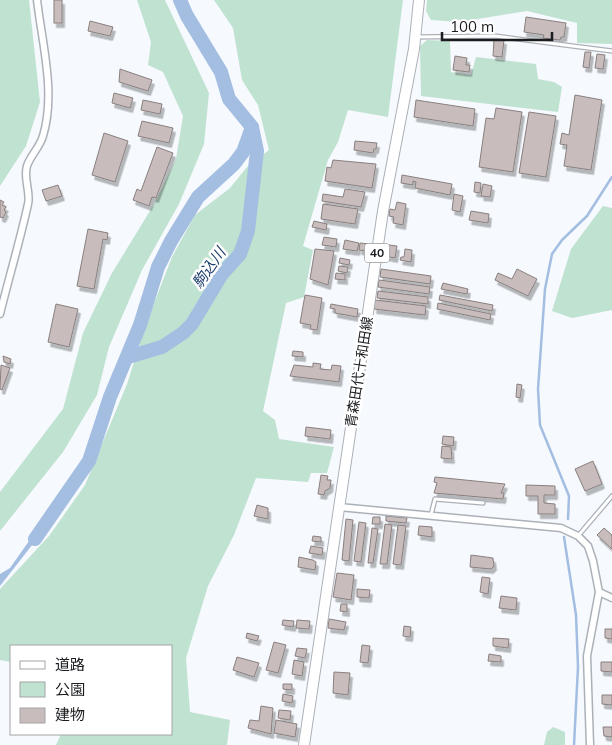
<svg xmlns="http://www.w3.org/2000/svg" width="612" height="745" viewBox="0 0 612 745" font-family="Mulish,'Noto Sans JP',sans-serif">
	<defs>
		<filter id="shadow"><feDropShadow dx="2.5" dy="4.5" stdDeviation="0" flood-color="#0004"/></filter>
	</defs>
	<rect width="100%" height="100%" fill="#f6f9fe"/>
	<g fill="#c0e2d1">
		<polygon points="0,0 29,0 40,102 26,146 0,186"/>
		<polygon points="137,0 165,0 209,93 204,144 179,204 142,270 109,347 97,395 63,452 0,531 0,492 63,409 83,333 112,273 153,206 176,159 183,116 163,72 148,65 151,42"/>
		<polygon points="214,0 403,0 388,117 348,110 338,142 328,160 303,246 313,250 304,297 286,303 263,411 275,420 279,439 334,447 327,473 311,473 308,482 256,478 234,535 208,586 186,658 190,712 230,720 227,745 56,745 61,734 171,734 171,646 11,646 11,662 0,660 0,589 49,536 85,485 127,384 146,324 172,257 195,215 230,188 247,167 269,150 258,105 242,80 233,28"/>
		<polygon points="427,0 612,0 612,44 577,43 577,23 527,11 459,22 431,20 426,11"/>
		<polygon points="427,40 450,41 451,72 471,75 476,57 536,64 538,79 554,82 562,87 558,112 421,96 420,46"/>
		<polygon points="603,206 612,208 612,310 572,318 552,311 571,249"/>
		<polygon points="553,727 565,732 565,745 544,745 547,732"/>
	</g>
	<polygon fill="#a4bee2" points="54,517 0,586 0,574 10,568 34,534"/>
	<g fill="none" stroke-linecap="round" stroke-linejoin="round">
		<g stroke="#a4bee2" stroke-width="2.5">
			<polyline points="568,519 569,496 540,425 538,389 545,289 552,254 562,240 587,216 612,177"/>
			<polyline points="564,537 576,615 578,667 574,745"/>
		</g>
		<g stroke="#a4bee2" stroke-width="14">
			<polyline points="128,357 162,347 183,333 192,324 222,274 240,254 248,231 257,151 252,127 229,99 221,72 187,16 180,0"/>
			<polyline points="35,539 89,461 110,397 140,325 158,267 171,241 198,197 234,164 243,152 252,127"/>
		</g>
	</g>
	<g fill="#c8bdbc" stroke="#897f7e" filter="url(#shadow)">
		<rect x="54" y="0" width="8" height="23"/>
		<polygon points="526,17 566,23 564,37 561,37 560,40 543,38 544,35 524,32"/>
		<polygon points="90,21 113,27 110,36 88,31"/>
		<polygon points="494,39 504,40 502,57 493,56"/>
		<polygon points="585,52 591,52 589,68 583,67"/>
		<polygon points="597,54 605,55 603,69 595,68"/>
		<polygon points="455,56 467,58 466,65 470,65 469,72 453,70"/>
		<polygon points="120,69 152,80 148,91 119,82"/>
		<polygon points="114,93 133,98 130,108 112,103"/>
		<polygon points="575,95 602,100 591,170 564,166 567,145 560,144 562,133 569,135"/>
		<polygon points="143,100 162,104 160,114 141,110"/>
		<polygon points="416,100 475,109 473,126 414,117"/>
		<polygon points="496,108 522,112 513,172 479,167 486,118 494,119"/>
		<polygon points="529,112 556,116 546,177 519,173"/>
		<polygon points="142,121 173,128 169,143 138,136"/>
		<polygon points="104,133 128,141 115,182 92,175"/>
		<polygon points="355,141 377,143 376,149 374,149 373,153 354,150"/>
		<polygon points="157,147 173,153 156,198 152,197 149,206 133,200 137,189 141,191"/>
		<polygon points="333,160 376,164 372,188 325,181 327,167 331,168"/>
		<polygon points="402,175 452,184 450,195 415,188 416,182 413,181 413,185 401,183"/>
		<polygon points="475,182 481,183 480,193 474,192"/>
		<polygon points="483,184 492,186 490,197 481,196"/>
		<polygon points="58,185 62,196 46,201 42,190"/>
		<polygon points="345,189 365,192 361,207 322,201 323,194 343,197"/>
		<polygon points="454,194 463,196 460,212 452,210"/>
		<polygon points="0,200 4,202 2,205 6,207 4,210 6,212 3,218 0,217"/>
		<polygon points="397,202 406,204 403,225 393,223 394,217 389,216 390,209 395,210"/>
		<polygon points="323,204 358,209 355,224 321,219"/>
		<polygon points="471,211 489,214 488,223 469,220"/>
		<polygon points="314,221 327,224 326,230 312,227"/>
		<polygon points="88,229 108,233 107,240 103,239 94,289 77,286"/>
		<polygon points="324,237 337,239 336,247 322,245"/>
		<polygon points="345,240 359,243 357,251 343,249"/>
		<polygon points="360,243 369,244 368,251 359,250"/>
		<polygon points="389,245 397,246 395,258 385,256"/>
		<polygon points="315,249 334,251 328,285 310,279"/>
		<polygon points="405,249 412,250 411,262 400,260 401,257 404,257"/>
		<polygon points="340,258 350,260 349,265 339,263"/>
		<polygon points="339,266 348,267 347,273 338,271"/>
		<polygon points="381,269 431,276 430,284 380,277"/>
		<polygon points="517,269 537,279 528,296 495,280 498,273 512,279"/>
		<polygon points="336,273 345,274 345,280 335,279"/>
		<polygon points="379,280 430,287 429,294 378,287"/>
		<polygon points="443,283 468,289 467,294 441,289"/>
		<polygon points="378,291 428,297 428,304 377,298"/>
		<polygon points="305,295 322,298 317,330 310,329 311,325 300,323"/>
		<polygon points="440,295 493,305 492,311 439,300"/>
		<polygon points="375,300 426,306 425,315 374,309"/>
		<polygon points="438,303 491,314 490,320 437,309"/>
		<polygon points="56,304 78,309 69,347 48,342"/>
		<polygon points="331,304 358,309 357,317 335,313 335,309 330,308"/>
		<polygon points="293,351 303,352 303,357 292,356"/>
		<polygon points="3,356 11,359 10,364 4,362"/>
		<polygon points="313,363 321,364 320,369 331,370 332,365 341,366 339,382 290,376 294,365 313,367"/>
		<polygon points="1,365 10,368 2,390 0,389"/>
		<polygon points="517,384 522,385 520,398 516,397"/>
		<polygon points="306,427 331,430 330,439 305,436"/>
		<polygon points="443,436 454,437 453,446 442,444"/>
		<polygon points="442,446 451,447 452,459 441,458"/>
		<polygon points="593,461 602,484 585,491 575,469"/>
		<polygon points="321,475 328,476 327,480 331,480 330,488 325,491 324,495 318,494"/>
		<polygon points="435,477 505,484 501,493 504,493 503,499 434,493 437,483 434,482"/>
		<polygon points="526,485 555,486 555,495 544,495 544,503 555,504 555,514 538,514 538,496 526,496"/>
		<polygon points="257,505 268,508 268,519 254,516"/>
		<polygon points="386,516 407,518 406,523 386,521"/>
		<polygon points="373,517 380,517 380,524 372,524"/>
		<polygon points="346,519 353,520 349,561 342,560"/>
		<polygon points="359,522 366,523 361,562 354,561"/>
		<polygon points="385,524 392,525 387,564 380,564"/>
		<polygon points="398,525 406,526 401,565 393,564"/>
		<polygon points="419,526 432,527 432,537 418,535"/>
		<polygon points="372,528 378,529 373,563 368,563"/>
		<polygon points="604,528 612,535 612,549 597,535"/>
		<polygon points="313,536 321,537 321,542 312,541"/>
		<polygon points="311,546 323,548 322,555 309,553"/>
		<polygon points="471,555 493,558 494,566 491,569 470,567"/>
		<polygon points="299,557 313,560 316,562 315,570 298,567"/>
		<polygon points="337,573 354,575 351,600 333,597"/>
		<polygon points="482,577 490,578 488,594 480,592"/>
		<polygon points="357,589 370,590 369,598 357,597"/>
		<polygon points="501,596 517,598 516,610 499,608"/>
		<polygon points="341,604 347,604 347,612 340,611"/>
		<polygon points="329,619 346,622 344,630 328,628"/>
		<polygon points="283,620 294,621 293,627 282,625"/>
		<polygon points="297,620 310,621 309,629 296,628"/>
		<polygon points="404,626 411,627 410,637 403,636"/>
		<polygon points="605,629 612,629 612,639 605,638"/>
		<polygon points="247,633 259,636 257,641 246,638"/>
		<polygon points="493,638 509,639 508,648 493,646"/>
		<polygon points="274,642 286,645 278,673 266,670"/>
		<polygon points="362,645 370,646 368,663 360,662"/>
		<polygon points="297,648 307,649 305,658 295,656"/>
		<polygon points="489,654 501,656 501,662 488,661"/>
		<polygon points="237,657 259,663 254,677 233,670"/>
		<polygon points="294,660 304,662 302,676 292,674"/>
		<polygon points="601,662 612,662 612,672 601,671"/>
		<polygon points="334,672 350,673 348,695 333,693"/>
		<polygon points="283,684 292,684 292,690 283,689"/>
		<polygon points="283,694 293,696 292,703 282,701"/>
		<polygon points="602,695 612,695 612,705 602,704"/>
		<polygon points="261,706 273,708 271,734 248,728 250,720 259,721"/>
		<polygon points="279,710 291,711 290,720 278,718"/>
		<polygon points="276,720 297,724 295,737 274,733"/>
		<polygon points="603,727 612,727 612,737 604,736"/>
	</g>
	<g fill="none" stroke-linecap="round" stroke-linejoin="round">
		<defs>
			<g id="service">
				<polyline points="416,37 495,36 612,51"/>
				<polyline points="431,515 435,499 483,503"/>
				<polyline points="578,536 612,496"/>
			</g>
			<g id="minor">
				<path d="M0 314C9 277 20 241 28 204 31 192 23 179 27 166 30 156 40 147 43 136 56 93 42 43 37 0"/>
				<polyline points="339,507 561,528 578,536 588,546 593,561 599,592 587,656 590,745"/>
				<polyline points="599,592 612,598"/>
			</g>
			<polyline id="primary" points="304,745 383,211 414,49 419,0"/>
		</defs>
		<use href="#service" stroke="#acb1b8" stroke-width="5.5"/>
		<use href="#minor" stroke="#acb1b8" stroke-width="9"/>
		<use href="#primary" stroke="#acb1b8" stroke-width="12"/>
		<use href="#service" stroke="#fff" stroke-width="3"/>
		<use href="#minor" stroke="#fff" stroke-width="6"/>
		<use href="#primary" stroke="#fff" stroke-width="10"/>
	</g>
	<g text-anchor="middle" stroke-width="5" stroke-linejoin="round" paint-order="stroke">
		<rect fill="#fff" stroke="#5f6062" stroke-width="1" x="364.5" y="243.5" width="25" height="19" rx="4"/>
		<g font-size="12" font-weight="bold" fill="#1a1c1f">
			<text x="377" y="257">40</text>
		</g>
		<g font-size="14" fill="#1a1c1f" stroke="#fff">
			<text transform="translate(359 372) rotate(-81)" y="5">青森田代十和田線</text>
		</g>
		<g font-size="15" font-style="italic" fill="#1d3f6d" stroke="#fff">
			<text transform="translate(209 268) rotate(-55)" y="5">駒込川</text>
		</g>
	</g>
	<rect x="10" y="645" width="162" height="90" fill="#ffffff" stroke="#a3a4a5"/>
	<rect x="20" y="661" width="25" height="8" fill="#ffffff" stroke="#a3a4a5"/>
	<text x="55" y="670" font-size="15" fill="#1a1c1f">道路</text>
	<rect x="20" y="682" width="25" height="15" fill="#c0e2d1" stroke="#a3a4a5"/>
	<text x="55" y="695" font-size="15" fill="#1a1c1f">公園</text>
	<rect x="20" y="708" width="25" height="15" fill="#c8bdbc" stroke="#a3a4a5"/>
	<text x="55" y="720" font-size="15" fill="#1a1c1f">建物</text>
	<path d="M442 32v8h110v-8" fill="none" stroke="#1a1c1f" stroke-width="2.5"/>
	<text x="450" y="32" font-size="15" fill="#1a1c1f" stroke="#ffffff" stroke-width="4" paint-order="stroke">100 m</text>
</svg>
